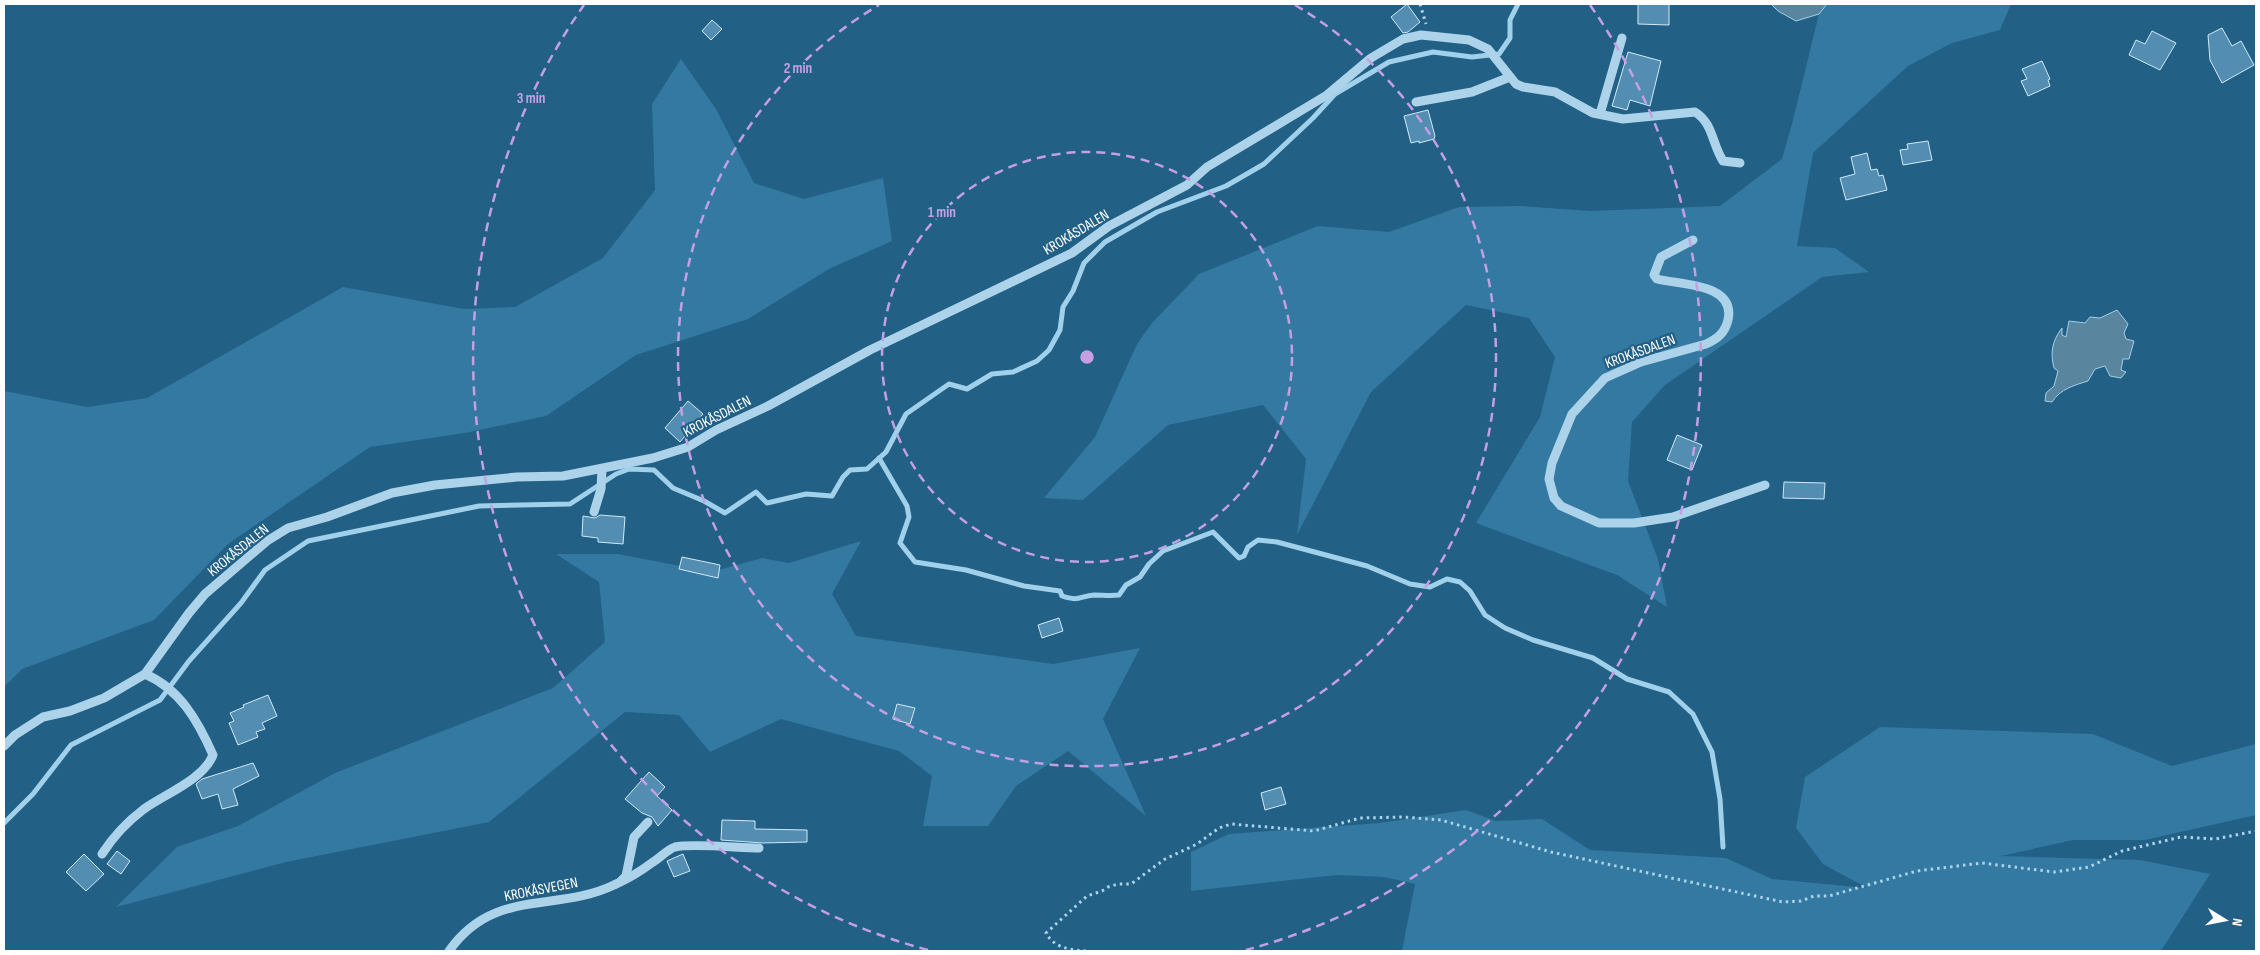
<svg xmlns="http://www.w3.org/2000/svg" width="2260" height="955" viewBox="0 0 2260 955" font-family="'Sofia Sans Condensed',sans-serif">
	<rect width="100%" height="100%" fill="#226086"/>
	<g fill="#3379a2">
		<polygon points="1827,4 2011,4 2000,30 1952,43 1908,66 1813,153 1797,246 1835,248 1869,272 1822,277 1665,385 1632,422 1628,481 1658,559 1667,607 1617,575 1476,523 1540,417 1555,357 1529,318 1466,305 1371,392 1297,535 1306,459 1263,405 1168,425 1083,500 1044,498 1095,437 1137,344 1152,323 1199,274 1318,226 1389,232 1459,207 1521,206 1590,211 1720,206 1782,159 1792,124 1819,14"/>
		<polygon points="681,59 716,109 754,183 804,199 883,178 892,241 829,269 748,319 636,355 546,416 465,433 370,447 228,544 154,620 22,669 4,687 4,391 87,407 147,398 343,287 464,309 515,307 603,258 655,190 652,104"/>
		<polygon points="861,541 832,594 856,636 1053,664 1140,648 1103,719 1146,816 1068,751 1016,786 988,826 923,826 932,776 899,751 781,719 710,752 679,715 625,712 489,822 286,862 116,907 177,847 238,826 335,773 553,688 605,642 599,582 556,554 618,554 711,572 762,558 789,563"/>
		<polygon points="1880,727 2093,734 2172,766 2256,744 2256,815 2145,840 2073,840 2001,856 2140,860 2210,874 2161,951 1402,951 1415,884 1384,877 1337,875 1191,891 1191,852 1229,834 1380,823 1466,810 1496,821 1542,819 1590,850 1726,858 1772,879 1867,888 1823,864 1796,828 1805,777"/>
	</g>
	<g fill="#5a859f" stroke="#a0d0ea">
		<polygon points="1771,4 1827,4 1819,14 1796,21 1778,11"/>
		<path d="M2117 310 2128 324 2124 333 2126 339 2134 341 2129 359H2123L2121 370 2126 372 2121 378 2110 376 2105 366 2095 369 2088 381C2075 385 2060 389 2052 402L2045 401 2046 393 2054 386 2058 371 2054 368C2050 353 2052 341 2062 328V335L2066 337 2069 321 2085 323 2090 317 2100 318Z"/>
	</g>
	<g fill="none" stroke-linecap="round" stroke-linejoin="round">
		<g stroke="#a0d0ea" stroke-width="5">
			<path d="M879 458 907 506 909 517 900 543 915 562 966 570 1024 586 1060 591 1062 596C1079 602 1080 596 1094 595 1102 595 1111 596 1119 595L1126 585 1140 577 1149 564 1163 551 1213 532 1239 558 1244 556 1248 547 1258 540 1277 542 1367 566 1410 584 1430 587 1447 579 1460 582 1470 591 1485 615 1505 628 1533 640 1593 658 1627 679 1669 692 1693 714 1712 752 1720 799 1723 847"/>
			<polyline points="4,823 33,794 71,745 160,700 189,661 241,603 265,570 308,541 479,506 570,504 616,474 629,469 654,470 673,488 704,501 725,513 756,492 767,503 806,494 832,496 843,477 850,470 867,469 886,452 906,414 949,384 967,389 992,374 1013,372 1037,361 1049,350 1060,330 1063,307 1073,291 1084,263 1105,242 1157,212 1226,186 1264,164 1313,118 1335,94 1389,62 1433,52 1472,57 1499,54 1510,38 1510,20 1518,4"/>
		</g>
	</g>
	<g fill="#538eb2" stroke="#d1e9f7">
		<polygon points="1407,4 1420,22 1408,32 1403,33 1391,17"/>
		<polygon points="1638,4 1669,4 1669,25 1638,24"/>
		<polygon points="712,20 722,29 711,40 702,31"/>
		<polygon points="2222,28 2232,46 2241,41 2254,65 2222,83 2210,60 2208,35"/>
		<polygon points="2152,31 2176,43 2160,70 2129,55 2136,40 2145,44"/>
		<polygon points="1628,52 1661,61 1650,106 1630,100 1627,110 1612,106"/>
		<polygon points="2042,61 2050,79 2048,80 2050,86 2028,96 2021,81 2027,79 2022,69"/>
		<polygon points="1428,110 1435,136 1434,139 1419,143 1419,141 1411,143 1404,116"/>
		<polygon points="1928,141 1932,160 1903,165 1900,150 1908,149 1907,144"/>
		<polygon points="1867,153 1871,170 1877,169 1879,176 1883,175 1887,190 1846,200 1840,178 1855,174 1851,157"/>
		<polygon points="688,401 703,414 680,442 665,428"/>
		<polygon points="1677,435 1702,445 1692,470 1667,460"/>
		<polygon points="1784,482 1825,483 1824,499 1783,498"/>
		<polygon points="600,515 625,517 623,544 598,542 598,538 582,536 583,516 595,518"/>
		<polygon points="682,557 720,565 718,578 679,569"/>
		<polygon points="1059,618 1063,631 1042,638 1038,625"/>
		<polygon points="268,695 277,716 262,723 265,729 256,732 258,737 238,745 229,723 234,721 230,713 244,707 243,705"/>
		<polygon points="897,704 915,708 910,724 893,719"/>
		<polygon points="253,763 259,776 233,789 238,805 222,809 218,794 202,799 196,784 202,779"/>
		<polygon points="649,772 665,787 657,796 672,810 658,826 652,817 642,813 625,799"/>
		<polygon points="1281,787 1286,804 1265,810 1261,793"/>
		<polygon points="722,820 755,821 755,829 807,830 807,842 763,843 721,840"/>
		<polygon points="117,851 130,861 121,874 107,864"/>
		<polygon points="84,854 104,874 86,891 66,872"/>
		<polygon points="683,854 690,871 674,877 667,861"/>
	</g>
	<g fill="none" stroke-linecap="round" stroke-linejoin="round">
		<g stroke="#acd3e9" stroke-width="3" stroke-dasharray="2.5 4" stroke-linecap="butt">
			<polyline points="1420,4 1426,24"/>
			<path d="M1086 951C1070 950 1054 948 1046 933L1087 896 1102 891 1108 887 1118 884H1131L1165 859 1197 844 1219 828 1231 824 1314 831 1360 818 1404 817 1441 820 1551 852 1783 902 1801 901 1814 896H1829L1917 871 1982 863 2054 872 2089 867 2122 851 2181 837 2215 839 2256 831"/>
		</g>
		<g stroke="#acd3e9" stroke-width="9">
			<polyline points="1416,102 1472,92 1510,77"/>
			<polyline points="1600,114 1622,38"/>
			<path d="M1693 240 1661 257 1654 275 1657 279C1681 285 1736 283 1728 320 1725 333 1717 339 1706 344L1641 362 1605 378 1572 414 1552 463 1549 479 1554 498 1561 506 1599 523H1634L1673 517 1765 485"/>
			<polyline points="594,512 601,489 602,469"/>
			<path d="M4 746 15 735 43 717 70 711 104 698 145 674 189 613 205 594 267 541 288 528 327 517 392 493 435 485 517 477 563 476 653 458 688 447 716 430 768 406 870 350 1072 253 1109 226 1187 185 1207 167 1327 95 1371 58 1403 39 1421 35 1469 40 1488 49 1516 84 1523 87 1555 92 1593 113 1623 119 1695 112C1713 123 1712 144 1723 161L1740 163"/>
			<path d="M102 854C113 837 128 821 144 809 165 794 203 780 213 755 198 721 180 689 145 674"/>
			<polyline points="621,881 626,876 634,837 648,822"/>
			<path d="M449 951C494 887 556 913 614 885 628 879 641 871 653 862 660 858 668 849 675 847 692 843 740 848 759 848"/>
		</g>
	</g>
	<g fill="none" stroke="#c4a0e2" stroke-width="2.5" stroke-dasharray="9 6">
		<circle cx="1087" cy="357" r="205"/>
		<path d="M1295 5A409 409 0 1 1 879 5"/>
		<path d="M928 950A614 614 0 0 1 584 5M1590 5A614 614 0 0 1 1246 950"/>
	</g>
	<g text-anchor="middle" stroke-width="4.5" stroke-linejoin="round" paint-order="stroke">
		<g font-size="15" fill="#fff" stroke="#226086">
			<text transform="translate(1076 232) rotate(-31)" y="5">KROKÅSDALEN</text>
			<text transform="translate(1640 351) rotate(-20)" y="5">KROKÅSDALEN</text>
			<text transform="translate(717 416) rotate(-27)" y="5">KROKÅSDALEN</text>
			<text transform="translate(238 550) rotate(-39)" y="5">KROKÅSDALEN</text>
			<text transform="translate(541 889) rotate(-11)" y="5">KROKÅSVEGEN</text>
		</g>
	</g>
	<circle cx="1087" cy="357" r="8" fill="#c4a0e2" stroke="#226086" stroke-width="2.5"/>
	<g font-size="15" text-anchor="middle" font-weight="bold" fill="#c4a0e2" stroke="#226086" stroke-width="4.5" stroke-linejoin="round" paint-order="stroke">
		<text x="798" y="73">2 min</text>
		<text x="531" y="103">3 min</text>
		<text x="942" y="217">1 min</text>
	</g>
	<rect width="2260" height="955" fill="none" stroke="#ffffff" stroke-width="10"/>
	<g transform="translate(2225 920) rotate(100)" stroke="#226086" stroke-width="4" paint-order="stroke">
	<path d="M0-4L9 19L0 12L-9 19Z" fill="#ffffff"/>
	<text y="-8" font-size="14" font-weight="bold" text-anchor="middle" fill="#ffffff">N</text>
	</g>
</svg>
